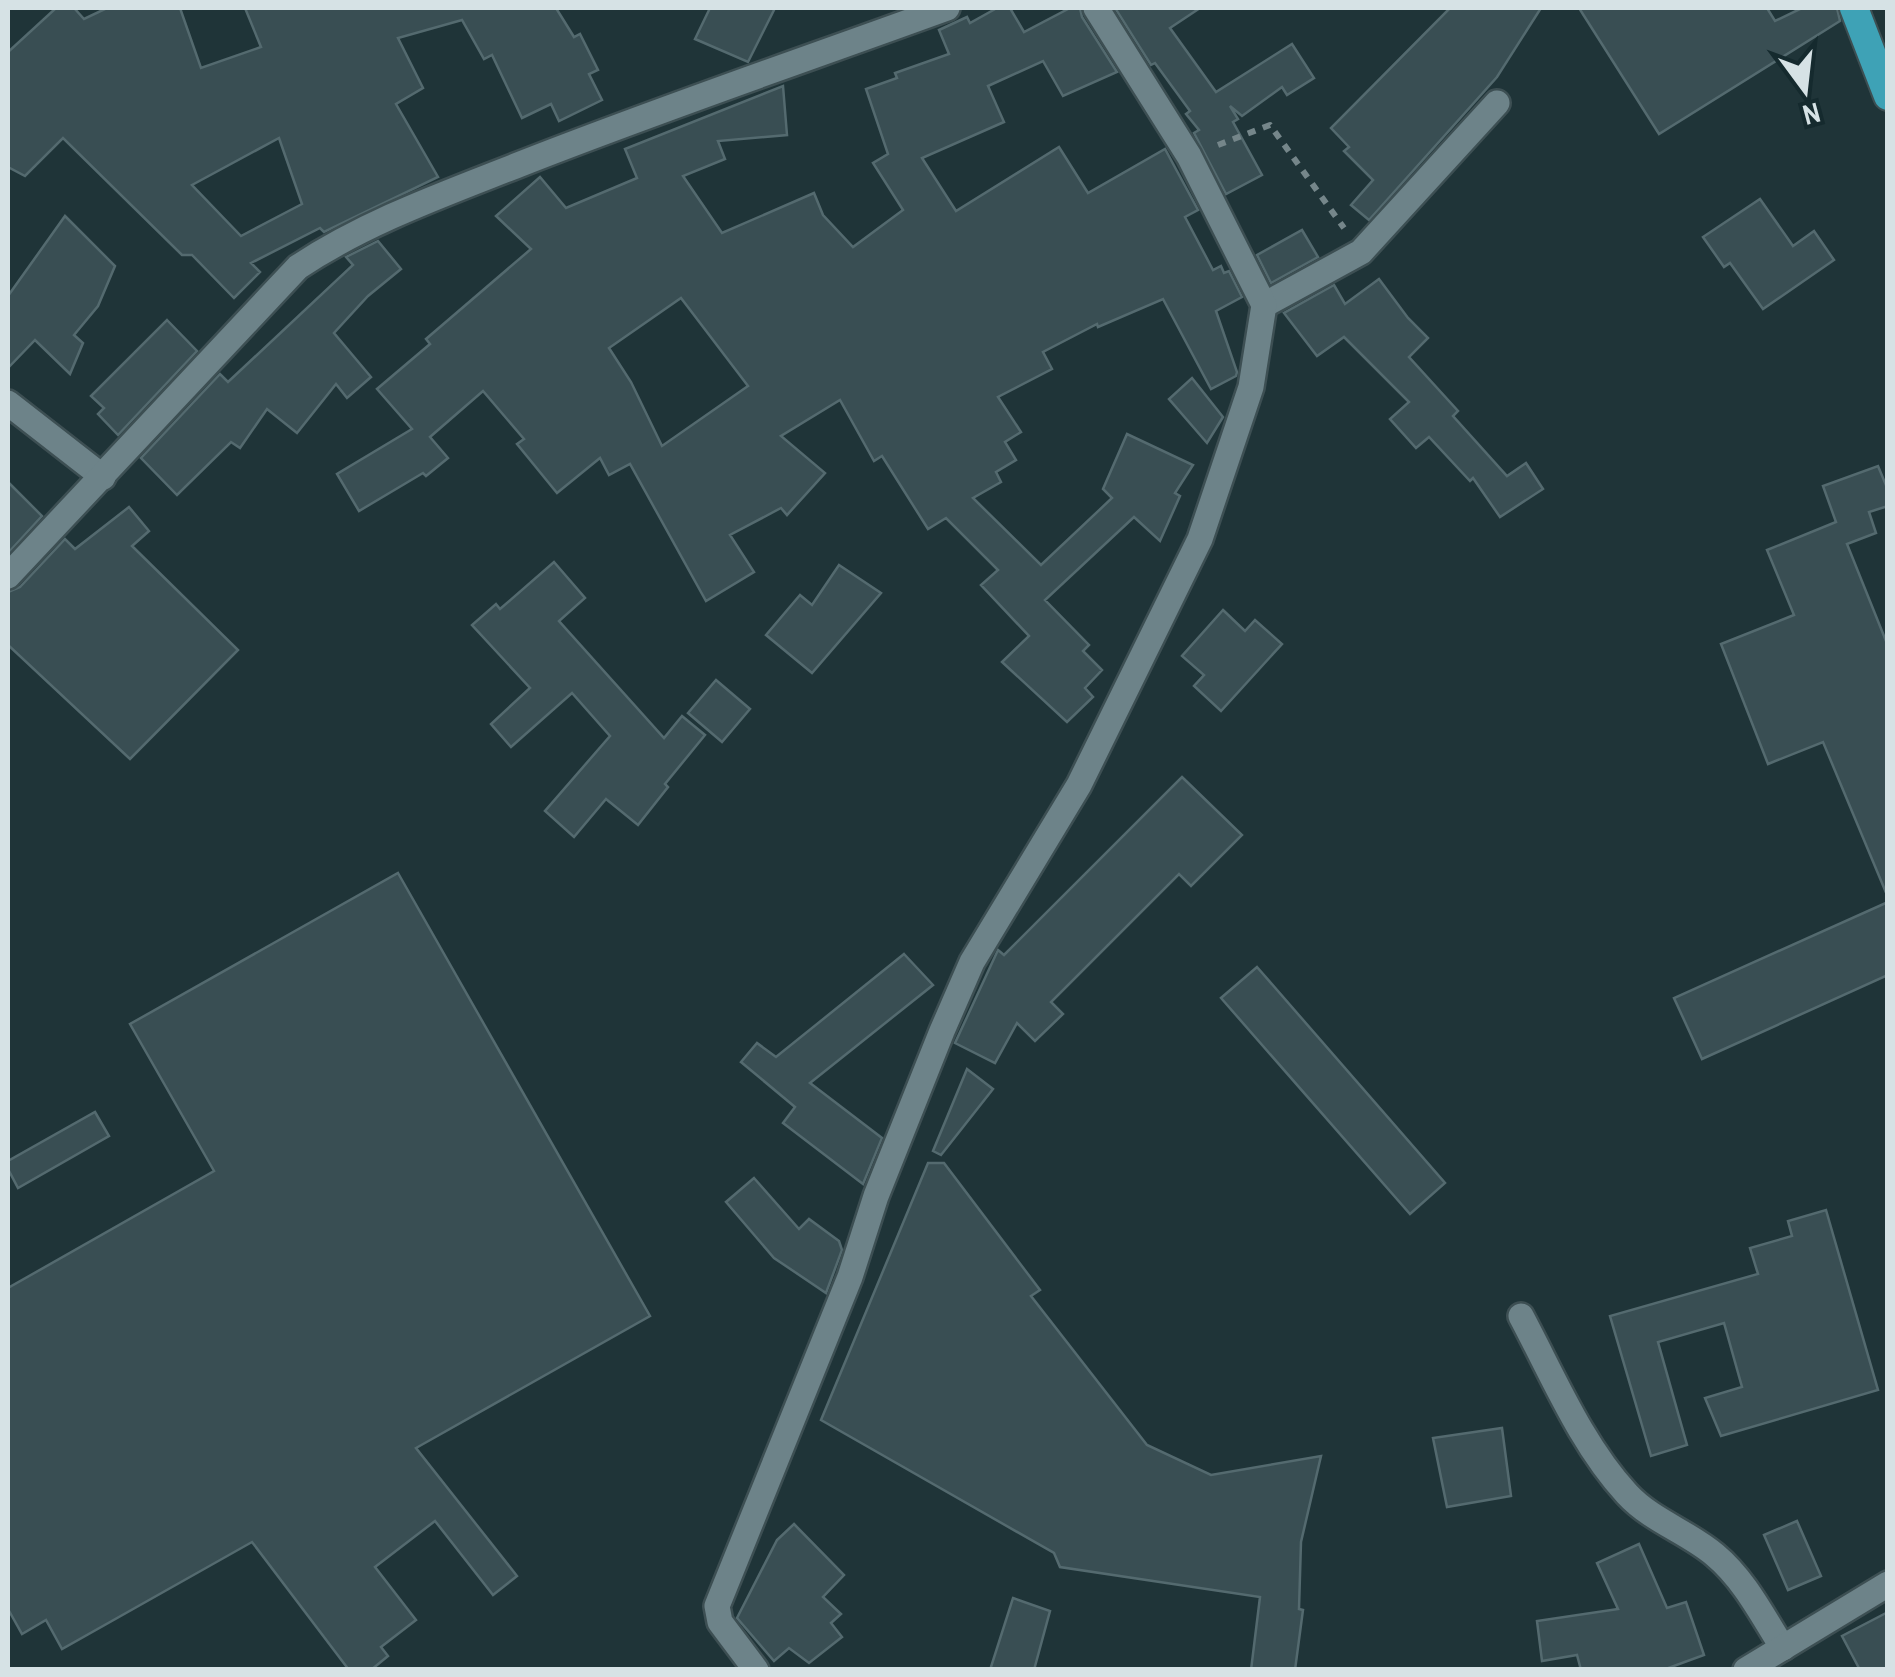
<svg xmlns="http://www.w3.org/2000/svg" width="1895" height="1677" viewBox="0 0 1895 1677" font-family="'Archivo Narrow',sans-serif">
	<rect width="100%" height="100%" fill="#1f3438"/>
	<g fill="#394e53" stroke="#546a6f" stroke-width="2.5" fill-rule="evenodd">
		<path d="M56 8H74L84 19 107 8H180L201 68 261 47 245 8H556L574 37 580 34 598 70 589 74 602 100 559 121 551 104 522 118 492 55 484 59 462 20 398 38 423 88 396 104 438 177 324 232 320 228 251 263 260 272 234 298 192 255H182L63 138 25 176 8 167V52ZM279 138 302 204 241 236 192 185Z"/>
		<polygon points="710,8 775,8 748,62 695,39"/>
		<path d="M997 8H1010L1024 32 1070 8H1080L1082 17 1117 72 1063 96 1043 61 988 86 1004 122 922 158 956 211 1059 147 1088 193 1165 149 1198 210 1185 217 1213 270 1221 266 1224 273 1229 271 1242 297 1216 311 1237 372 1236 376 1211 389 1163 299 1098 327 1097 324 1043 352 1052 369 998 397 1021 432 1005 442 1016 460 996 472 1001 482 973 498 1041 565 1112 498 1103 489 1127 434 1193 465 1175 493 1180 496 1160 541 1134 517 1045 600 1089 645 1083 651 1102 670 1085 688 1093 697 1067 722 1002 662 1029 636 981 585 998 570 946 518 928 529 882 456 874 461 840 400 781 436 825 473 787 515 781 508 730 535 754 572 706 601 630 464 609 475 600 458 557 493 517 444 524 439 483 391 430 437 448 458 426 476 423 473 359 511 337 474 412 429 377 389 430 344 426 339 531 249 496 216 540 177 566 208 637 178 625 149 783 86 787 135 718 141 725 159 683 176 722 233 814 193 823 215 853 247 903 210 873 163 888 154 866 89 897 78 895 73 949 54 939 30 967 17 970 23ZM681 298 748 386 662 446 631 382 609 348Z"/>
		<polygon points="1115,8 1200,8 1170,28 1216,92 1292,44 1314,78 1287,95 1282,87 1242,116 1230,106 1238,119 1233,122 1262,175 1226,194 1194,133 1199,130 1186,114 1190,111 1155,63 1151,65"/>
		<polygon points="1450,8 1541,8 1497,77 1369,220 1351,205 1373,180 1344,151 1349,147 1331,128"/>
		<polygon points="1579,8 1767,8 1775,21 1802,8 1837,8 1840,21 1659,134"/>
		<polygon points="1760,199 1793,246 1814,231 1834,260 1763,309 1730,263 1724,267 1703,237"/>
		<polygon points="65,216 115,266 98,306 74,335 83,343 70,374 35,340 8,368 8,296"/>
		<polygon points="1302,230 1318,257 1271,283 1257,255"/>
		<polygon points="378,241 401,269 368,296 334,333 371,377 347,398 336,384 297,433 267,409 240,448 231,442 177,495 141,458 220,374 228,382 353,265 346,257"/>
		<polygon points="1379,279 1408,318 1428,338 1409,357 1458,411 1453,416 1507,476 1526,463 1543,489 1500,517 1473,478 1470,481 1429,437 1416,448 1390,419 1409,402 1344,337 1317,356 1284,313 1334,285 1345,304"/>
		<polygon points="167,320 197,351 118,435 98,414 104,408 91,396"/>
		<polygon points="1192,378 1223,417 1207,443 1169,399"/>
		<polygon points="1878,466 1888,490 1888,506 1869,512 1876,533 1847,544 1888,646 1887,895 1823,742 1768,764 1721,644 1794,615 1767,550 1836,522 1823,486"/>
		<polygon points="8,482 42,516 8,553"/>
		<polygon points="129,507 149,531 132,546 238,650 130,759 8,645 8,592 20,587 65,539 75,549"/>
		<polygon points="554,562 585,598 559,621 664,738 682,716 705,735 665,784 668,787 638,825 606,799 574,837 545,811 610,736 572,693 511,747 491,724 530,688 472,625 496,604 500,609"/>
		<polygon points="839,565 881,593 812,673 766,635 800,595 812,605"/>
		<polygon points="1223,610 1245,631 1255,620 1282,644 1221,711 1194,686 1204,675 1182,656"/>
		<polygon points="716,680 750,709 722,742 688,713"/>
		<polygon points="1182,777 1242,835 1191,886 1179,874 1051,1002 1063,1014 1035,1041 1017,1023 995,1063 955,1043 998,950 1004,955"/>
		<polygon points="398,873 650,1316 416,1448 517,1576 493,1595 435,1521 375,1567 416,1620 381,1647 388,1656 371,1670 349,1670 252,1542 62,1649 46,1620 22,1634 8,1609 8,1288 214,1171 130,1024"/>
		<polygon points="1888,902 1888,975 1702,1059 1674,998"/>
		<polygon points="904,954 933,985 810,1083 882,1138 863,1184 783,1123 795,1107 741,1062 757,1043 776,1057"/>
		<polygon points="1257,967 1445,1183 1410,1214 1221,998"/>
		<polygon points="967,1069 993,1089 941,1155 933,1151"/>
		<polygon points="95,1112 109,1136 18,1188 8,1169 8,1161"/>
		<polygon points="928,1163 944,1163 1040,1290 1031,1296 1147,1445 1211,1475 1321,1456 1301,1542 1299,1609 1303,1610 1295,1670 1251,1670 1260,1597 1060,1567 1054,1553 821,1420"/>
		<polygon points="754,1178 799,1229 809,1219 839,1241 842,1250 826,1293 774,1258 726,1202"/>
		<polygon points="1826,1210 1878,1390 1721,1436 1705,1398 1742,1387 1724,1323 1658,1342 1687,1445 1651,1456 1610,1316 1758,1274 1750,1248 1792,1236 1788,1221"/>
		<polygon points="1502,1428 1511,1496 1447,1507 1433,1438"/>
		<polygon points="1797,1521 1821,1576 1788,1590 1764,1535"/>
		<polygon points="794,1524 844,1575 823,1597 841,1614 831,1623 842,1637 809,1663 789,1648 774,1661 737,1618 777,1540"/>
		<polygon points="1639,1544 1667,1608 1686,1602 1704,1655 1663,1670 1581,1670 1577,1655 1542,1661 1537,1621 1618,1609 1597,1563"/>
		<polygon points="1013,1598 1050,1611 1034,1670 990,1670"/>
		<polygon points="1888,1612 1888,1670 1860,1670 1842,1636"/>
	</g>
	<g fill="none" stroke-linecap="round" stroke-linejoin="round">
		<defs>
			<g id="minor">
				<polyline points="1264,305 1361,252 1497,103"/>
				<polyline points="8,403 103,477"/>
				<path d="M8 576 298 267C366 222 442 195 518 165 660 109 804 60 947 8"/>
				<path d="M1521 1316C1553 1376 1581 1444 1627 1494 1652 1521 1688 1532 1715 1555 1745 1580 1763 1617 1783 1648"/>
				<polyline points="756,1670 720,1622 717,1606 850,1277 876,1196 942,1031 972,962 1079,785 1200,539 1251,387 1264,305 1189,156 1096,8"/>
				<polyline points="1746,1670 1888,1584"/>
			</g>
			<polyline id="trunk" points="1854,8 1888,96"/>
		</defs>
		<use href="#minor" stroke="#3d4f53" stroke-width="30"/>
		<use href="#trunk" stroke="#3d4f53" stroke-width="32"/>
		<polyline stroke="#75868a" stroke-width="6" stroke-dasharray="8 8" stroke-linecap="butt" points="1218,145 1270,125 1344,228"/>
		<use href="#minor" stroke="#6d8389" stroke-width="25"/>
		<use href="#trunk" stroke="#3ea2b6" stroke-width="28"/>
	</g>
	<rect width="1895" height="1677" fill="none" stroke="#d6e2e5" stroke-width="20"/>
	<g transform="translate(1805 90) rotate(165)" stroke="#152a2e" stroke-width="8" paint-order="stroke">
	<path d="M0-8L18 38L0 25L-18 38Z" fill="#d6e2e5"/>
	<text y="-15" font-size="28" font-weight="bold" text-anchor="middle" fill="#d6e2e5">N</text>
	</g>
</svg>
